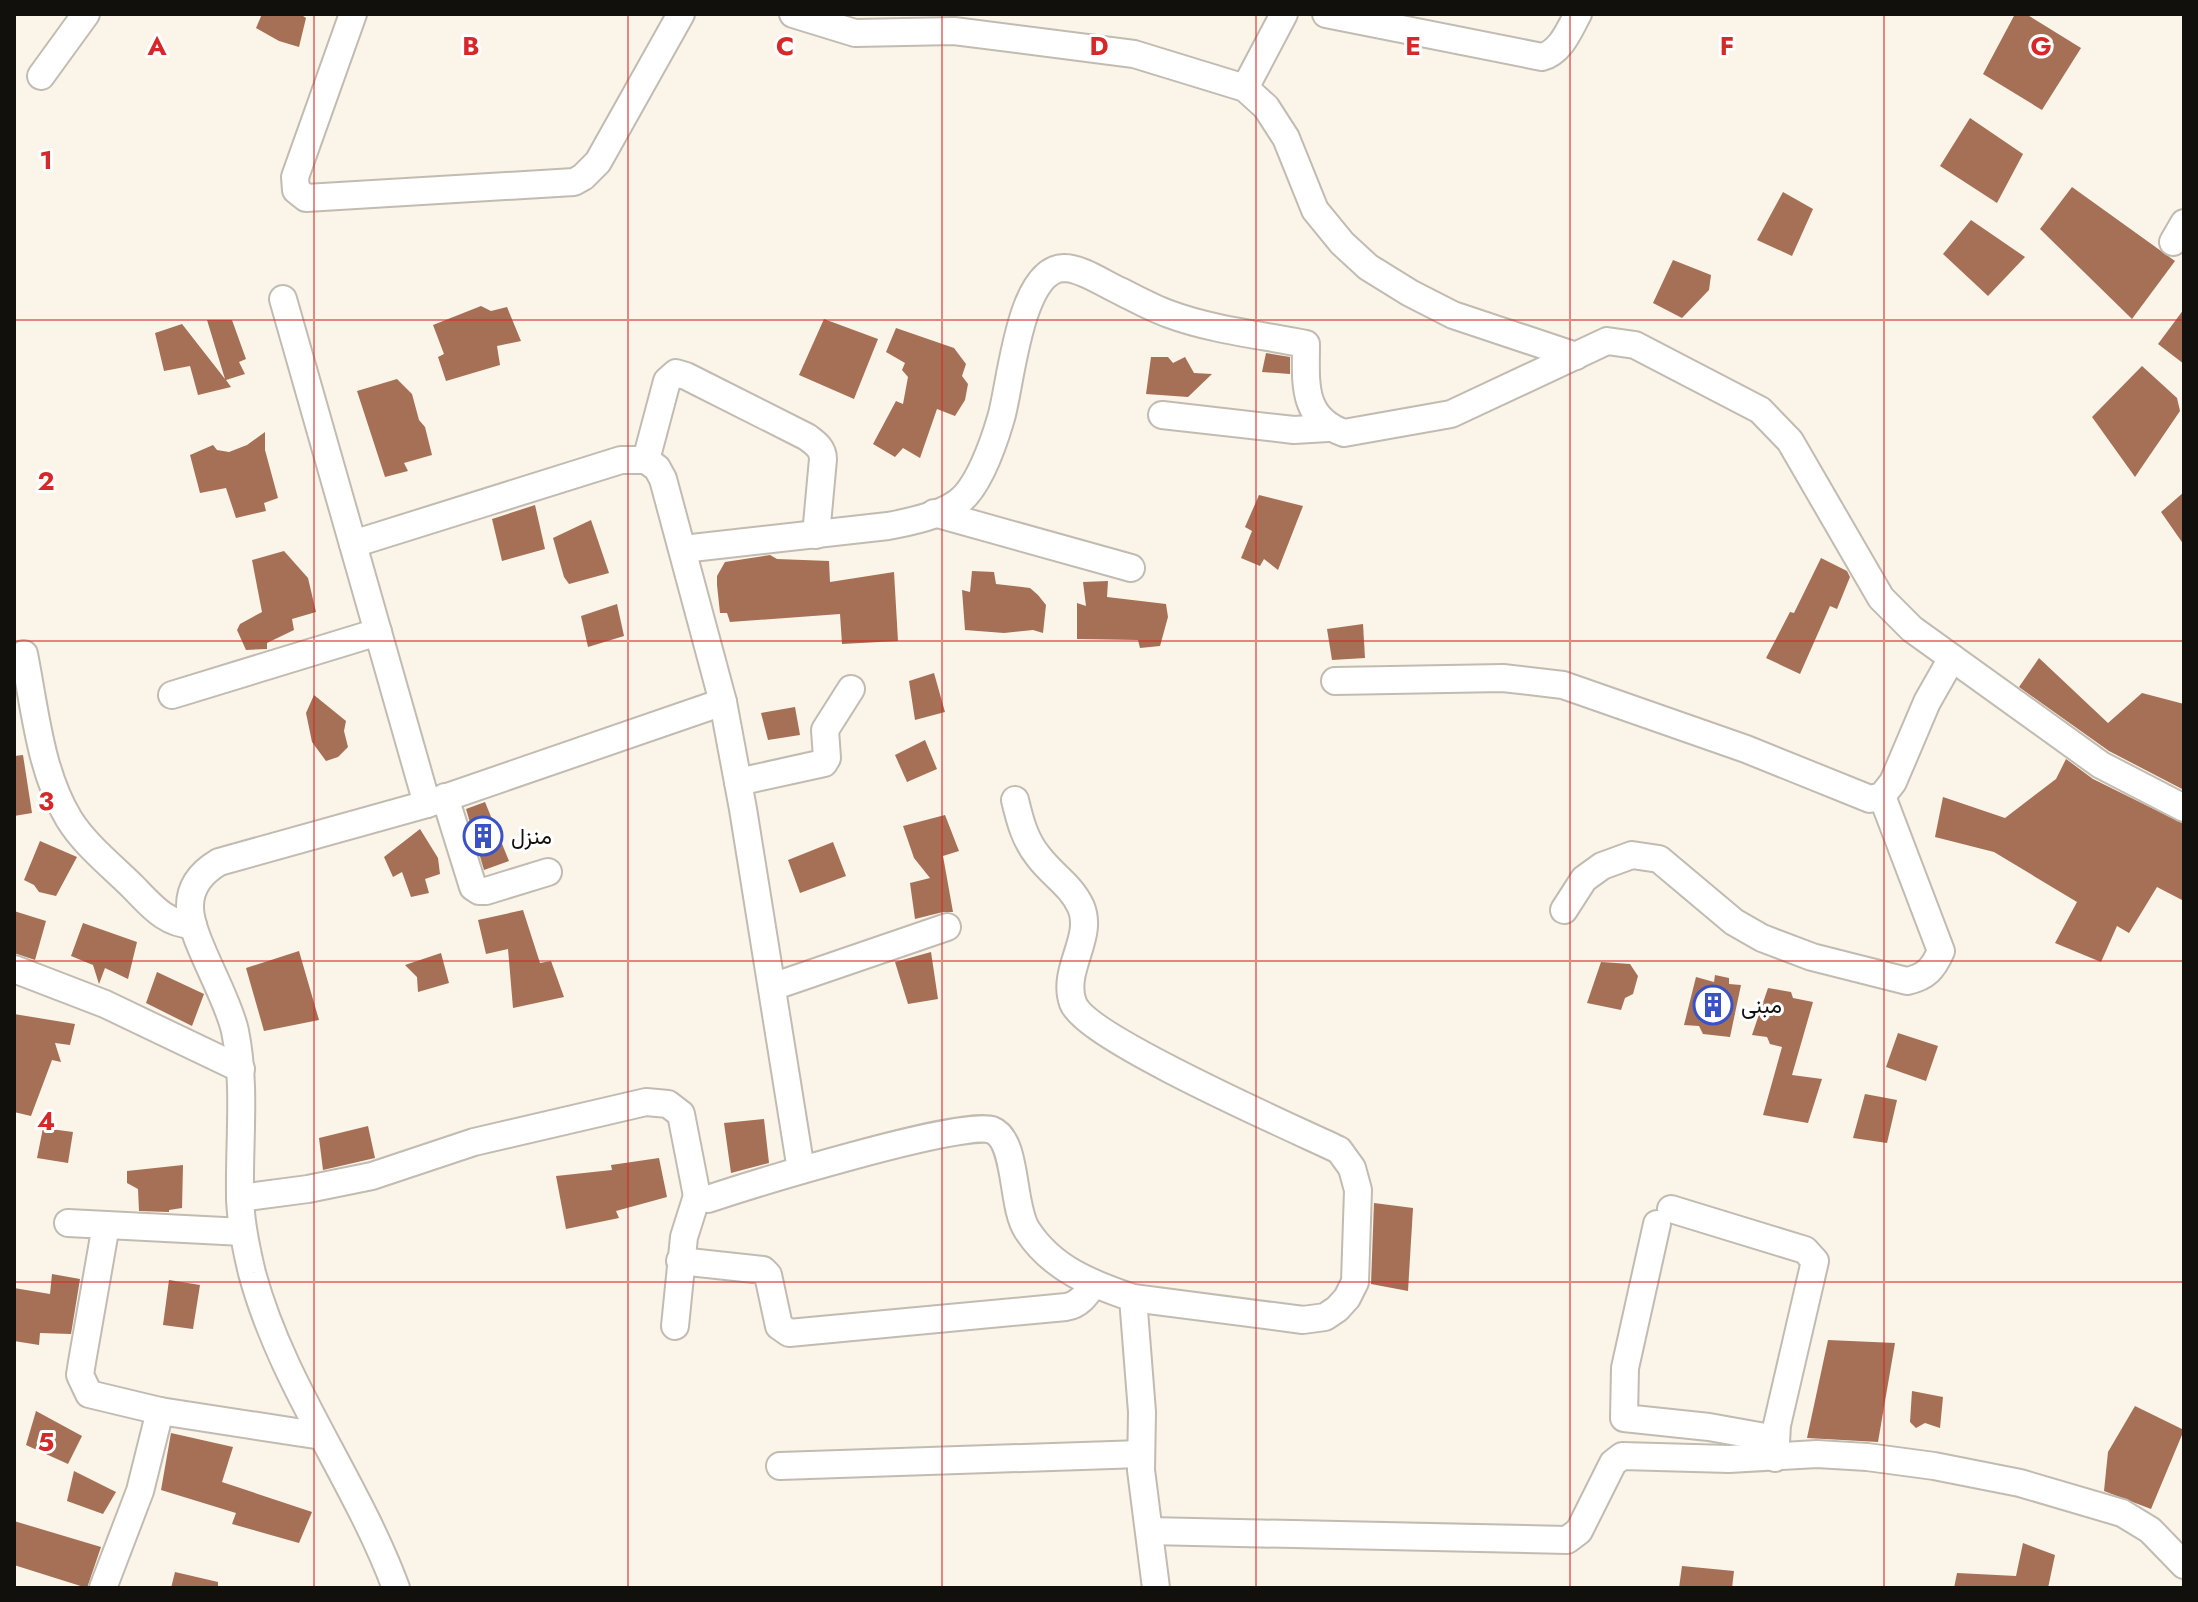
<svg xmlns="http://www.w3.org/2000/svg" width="2198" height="1602" viewBox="0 0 2198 1602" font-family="Jost,Vazirmatn,sans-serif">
	<rect width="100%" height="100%" fill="#faf4e9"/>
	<g fill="#a57055">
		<polygon points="262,14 300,14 306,18 299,47 279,41 256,28"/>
		<polygon points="2015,14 2026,14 2081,48 2042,110 1983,74"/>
		<polygon points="1970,118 2023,154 1997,203 1940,166"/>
		<polygon points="2072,187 2175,261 2132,319 2040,229"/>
		<polygon points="1783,192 1813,209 1792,256 1757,240"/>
		<polygon points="1971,220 2025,257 1988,296 1943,254"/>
		<polygon points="1673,260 1711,275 1709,290 1682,318 1653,303"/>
		<polygon points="481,306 491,311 507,307 521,341 497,346 500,365 446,381 438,357 444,354 433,325"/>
		<polygon points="2184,309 2184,364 2158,344"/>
		<polygon points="824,319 878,339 854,399 799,375"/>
		<polygon points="207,320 232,320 246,359 239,362 245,374 226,380 231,387 198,395 190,366 164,371 155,333 182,324 225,379"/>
		<polygon points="896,328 954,348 966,364 962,376 968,384 965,400 955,416 937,409 920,458 903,448 895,457 873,444 896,401 903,404 908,377 902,370 905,363 886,352"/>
		<polygon points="1266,353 1290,357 1290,374 1262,372"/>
		<polygon points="1151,357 1168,357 1173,363 1185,357 1194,373 1212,374 1188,397 1146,394"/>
		<polygon points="2142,366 2177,398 2180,411 2135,477 2092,417"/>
		<polygon points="397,379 412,394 419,420 425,427 432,455 404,463 408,471 385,477 357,391"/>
		<polygon points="265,432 265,450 278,498 264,503 266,511 236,518 226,488 200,493 190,455 213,445 217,450 229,452 247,445"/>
		<polygon points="2184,492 2184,545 2161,512"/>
		<polygon points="1259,495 1303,506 1278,570 1264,559 1260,566 1241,558 1252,531 1245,527"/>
		<polygon points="535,505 545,549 502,561 492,519"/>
		<polygon points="591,520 609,573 569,584 564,577 553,538"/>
		<polygon points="284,551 308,578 316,612 292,619 294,630 267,643 267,649 246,650 237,630 240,624 262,612 252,560"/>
		<polygon points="770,555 777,559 829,561 830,582 894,572 898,641 842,644 840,614 730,622 727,613 720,613 717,585 717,576 725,562"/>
		<polygon points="1821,558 1847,571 1850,577 1837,609 1830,606 1800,674 1766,658 1790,612 1794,613"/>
		<polygon points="972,571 994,572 996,584 1030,588 1038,595 1046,605 1043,633 1033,630 1004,633 965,630 962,590 970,592"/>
		<polygon points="1108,581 1107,597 1166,604 1168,617 1160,646 1140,648 1138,640 1077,639 1077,603 1086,606 1083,582"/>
		<polygon points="617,604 624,636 588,647 581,616"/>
		<polygon points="1363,624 1365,658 1332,660 1327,629"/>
		<polygon points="2039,658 2108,723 2142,693 2184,704 2184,790 2109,751 2019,687"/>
		<polygon points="934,673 945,712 915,720 909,681"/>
		<polygon points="314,695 346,721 344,731 348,747 338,757 326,761 312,742 306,713"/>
		<polygon points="795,707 800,735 768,740 761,713"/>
		<polygon points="925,740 937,769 907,782 895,755"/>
		<polygon points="23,755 32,813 14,816 14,756"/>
		<polygon points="2066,759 2093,779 2184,824 2184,901 2157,887 2129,933 2117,926 2101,962 2055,943 2077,902 1994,852 1935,837 1943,797 2005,818 2056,779"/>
		<polygon points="485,802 509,861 484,870 466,809"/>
		<polygon points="945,815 959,851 943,856 953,912 943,912 915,919 910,883 930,878 914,858 903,826"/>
		<polygon points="420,829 438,858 440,874 425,879 429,893 411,897 402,872 393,877 384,857"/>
		<polygon points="40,841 77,857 56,896 39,892 34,885 24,880"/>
		<polygon points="833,842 846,876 800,893 788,860"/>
		<polygon points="523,910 540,963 551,961 564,997 513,1008 508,949 486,954 478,920"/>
		<polygon points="14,911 46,921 35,960 14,953"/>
		<polygon points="83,923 137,942 128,979 105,968 99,984 93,965 71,956"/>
		<polygon points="299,951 319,1020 264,1031 246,968"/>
		<polygon points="931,952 938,999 908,1004 895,962"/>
		<polygon points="441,953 449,983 418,992 417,977 405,965"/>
		<polygon points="1601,962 1630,964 1638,976 1633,994 1625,998 1621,1010 1587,1003"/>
		<polygon points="157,972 204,994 192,1026 146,1003"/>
		<polygon points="1715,975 1729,978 1729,984 1741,985 1730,1037 1703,1034 1699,1026 1684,1025 1696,977 1714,982"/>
		<polygon points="1768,988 1791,992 1793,998 1813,1002 1792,1075 1822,1079 1808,1123 1763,1115 1782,1047 1770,1044 1767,1037 1752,1035"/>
		<polygon points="14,1014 75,1024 70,1045 55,1043 61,1062 52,1060 31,1116 14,1112"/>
		<polygon points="1898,1033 1938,1046 1926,1081 1886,1067"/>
		<polygon points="1865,1094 1897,1100 1887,1143 1853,1138"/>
		<polygon points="764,1119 769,1163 731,1173 724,1123"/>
		<polygon points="368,1126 375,1158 323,1170 319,1138"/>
		<polygon points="43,1128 73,1132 68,1163 37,1158"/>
		<polygon points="659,1158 667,1197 616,1211 619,1218 566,1229 556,1176 612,1170 611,1165"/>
		<polygon points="183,1165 182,1208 169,1210 169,1212 139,1211 138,1189 127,1183 127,1171"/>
		<polygon points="1374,1203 1413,1208 1408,1291 1371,1284"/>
		<polygon points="52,1274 80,1279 71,1334 40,1333 39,1345 14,1341 14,1288 50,1294"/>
		<polygon points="169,1280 200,1285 193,1329 163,1325"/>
		<polygon points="1828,1340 1895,1343 1878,1442 1807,1438"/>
		<polygon points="1912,1391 1943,1397 1940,1428 1925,1423 1916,1428 1910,1422"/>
		<polygon points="2135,1406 2184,1430 2151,1509 2104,1491 2108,1452"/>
		<polygon points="36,1411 82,1436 68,1464 26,1445"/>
		<polygon points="171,1433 233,1447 222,1482 312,1512 299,1543 232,1524 236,1513 161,1490"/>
		<polygon points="74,1471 116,1492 103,1514 67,1501"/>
		<polygon points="14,1521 101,1547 87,1588 14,1565"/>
		<polygon points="2023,1543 2055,1555 2048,1588 1954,1588 1957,1573 2016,1576"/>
		<polygon points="1682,1566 1734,1571 1732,1588 1679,1588"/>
		<polygon points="175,1572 218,1582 218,1588 171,1588"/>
	</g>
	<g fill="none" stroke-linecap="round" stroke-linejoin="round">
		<defs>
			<g id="minor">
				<polyline points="353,14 295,177 296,190 306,198 574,182 583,177 598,162 681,14"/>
				<polyline points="793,14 855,33 954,31 1134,54 1245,88 1266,107 1286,138 1315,210 1342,243 1368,267 1410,293 1453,315 1576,356"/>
				<path d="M1326 14 1542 57C1561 52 1569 30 1578 14"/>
				<polyline points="41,76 86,14"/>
				<polyline points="1245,88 1284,14"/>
				<polyline points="2173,242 2184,223"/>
				<polyline points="283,299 427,804"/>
				<polyline points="1162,415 1294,430 1328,428"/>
				<path d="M646 460 667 381 676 373 686 376 807 437C815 443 823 448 823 459L816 535"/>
				<polyline points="934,513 1131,568"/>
				<polyline points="353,544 621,460 646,460 657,468 663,479 723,702 743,809 801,1170"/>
				<path d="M683 549 888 526C910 522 939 516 957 503 978 489 994 442 1001 418 1011 385 1019 269 1064 268 1082 268 1104 284 1120 291 1136 299 1152 308 1169 314 1212 330 1261 335 1306 344 1306 382 1301 418 1344 433L1451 414 1607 341 1635 345 1760 410 1790 441 1881 598 1912 629 2101 765 2184 808"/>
				<path d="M24 654C35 709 40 771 69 819 85 845 112 866 133 887 151 905 165 924 193 925"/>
				<polyline points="1335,681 1503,678 1563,685 1746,749 1870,799 1882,796 1893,782 1927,702 1952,658"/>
				<polyline points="172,695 378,632"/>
				<polyline points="738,782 824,763 827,758 825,730 851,689"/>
				<polyline points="445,797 473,887 479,891 486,891 548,872"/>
				<path d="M1015 800C1020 821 1025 840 1038 856 1052 875 1071 885 1081 907 1094 938 1061 970 1073 1003 1086 1038 1295 1129 1339 1150L1352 1168 1358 1190 1355 1282 1347 1298 1337 1309 1325 1317 1303 1320 1133 1298"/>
				<path d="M1564 910 1584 879 1602 866 1632 855 1659 859 1734 922 1762 938 1812 957 1907 981C1926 977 1933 969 1941 951L1882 796"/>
				<polyline points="14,969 105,1004 241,1069"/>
				<polyline points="772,987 947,927"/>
				<path d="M240 1198 308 1189 372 1176 474 1142 646 1102 668 1104 681 1114 697 1196 708 1199C747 1186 964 1119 992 1130 1018 1140 1011 1206 1027 1230 1052 1269 1092 1284 1133 1298L1142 1412 1141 1470 1156 1588"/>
				<polyline points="1671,1209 1805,1250 1815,1261 1777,1425 1775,1458"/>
				<polyline points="68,1223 243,1232"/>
				<polyline points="1657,1224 1625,1368 1624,1418 1709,1427 1776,1439"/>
				<polyline points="106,1225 82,1362 80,1375 89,1394 160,1411"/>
				<path d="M680 1261 763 1270 768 1275 779 1326 789 1333 1066 1307C1079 1305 1086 1295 1093 1285"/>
				<polyline points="675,1326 684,1237 697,1196"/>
				<polyline points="780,1466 1141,1454"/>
				<polyline points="1149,1531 1567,1540 1579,1531 1613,1463 1622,1456 1729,1459 1817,1454 1867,1457 1934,1466 2020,1483 2122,1513 2150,1530 2184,1565"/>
				<polyline points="103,1588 140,1491 160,1411 322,1436"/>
				<path d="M396 1588C356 1480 282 1385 252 1273 246 1248 240 1221 240 1195 239 1139 246 1085 235 1031 227 994 189 936 190 906 190 886 202 872 219 862L427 804 723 702"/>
			</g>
		</defs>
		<use href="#minor" stroke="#c1bbb1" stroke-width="30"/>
		<use href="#minor" stroke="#fff" stroke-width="26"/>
	</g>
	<path fill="none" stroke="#d62828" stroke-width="2" stroke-opacity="0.55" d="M314 14V1588M628 14V1588M942 14V1588M1256 14V1588M1570 14V1588M1884 14V1588M14 320H2184M14 641H2184M14 961H2184M14 1282H2184"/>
	<defs>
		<symbol id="building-ring" viewBox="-11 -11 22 22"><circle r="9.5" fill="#fff" stroke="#3a52c5" stroke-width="1.5"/><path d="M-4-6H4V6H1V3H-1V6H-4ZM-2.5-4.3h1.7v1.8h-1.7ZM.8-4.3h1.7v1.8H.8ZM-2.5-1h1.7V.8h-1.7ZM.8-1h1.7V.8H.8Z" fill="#3a52c5"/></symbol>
	</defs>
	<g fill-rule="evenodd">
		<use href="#building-ring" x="461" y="814" width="44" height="44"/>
		<use href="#building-ring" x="1691" y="983" width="44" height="44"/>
	</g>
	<g text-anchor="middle" stroke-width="6" stroke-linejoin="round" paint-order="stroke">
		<g font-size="22" fill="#12100c" stroke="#fff" text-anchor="start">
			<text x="511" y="844">منزل</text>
			<text x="1741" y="1013">مبنى</text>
		</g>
	</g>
	<g font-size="26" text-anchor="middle" font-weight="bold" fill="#d62828" stroke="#fff" stroke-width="6" stroke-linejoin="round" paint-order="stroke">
		<text x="157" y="55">A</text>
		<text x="471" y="55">B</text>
		<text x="785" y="55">C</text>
		<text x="1099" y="55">D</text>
		<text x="1413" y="55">E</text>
		<text x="1727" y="55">F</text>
		<text x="2041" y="55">G</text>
		<text x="46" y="169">1</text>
		<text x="46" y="490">2</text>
		<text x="46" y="810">3</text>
		<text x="46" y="1130">4</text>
		<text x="46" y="1451">5</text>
	</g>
	<rect width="2198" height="1602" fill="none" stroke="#12100c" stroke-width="32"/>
</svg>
